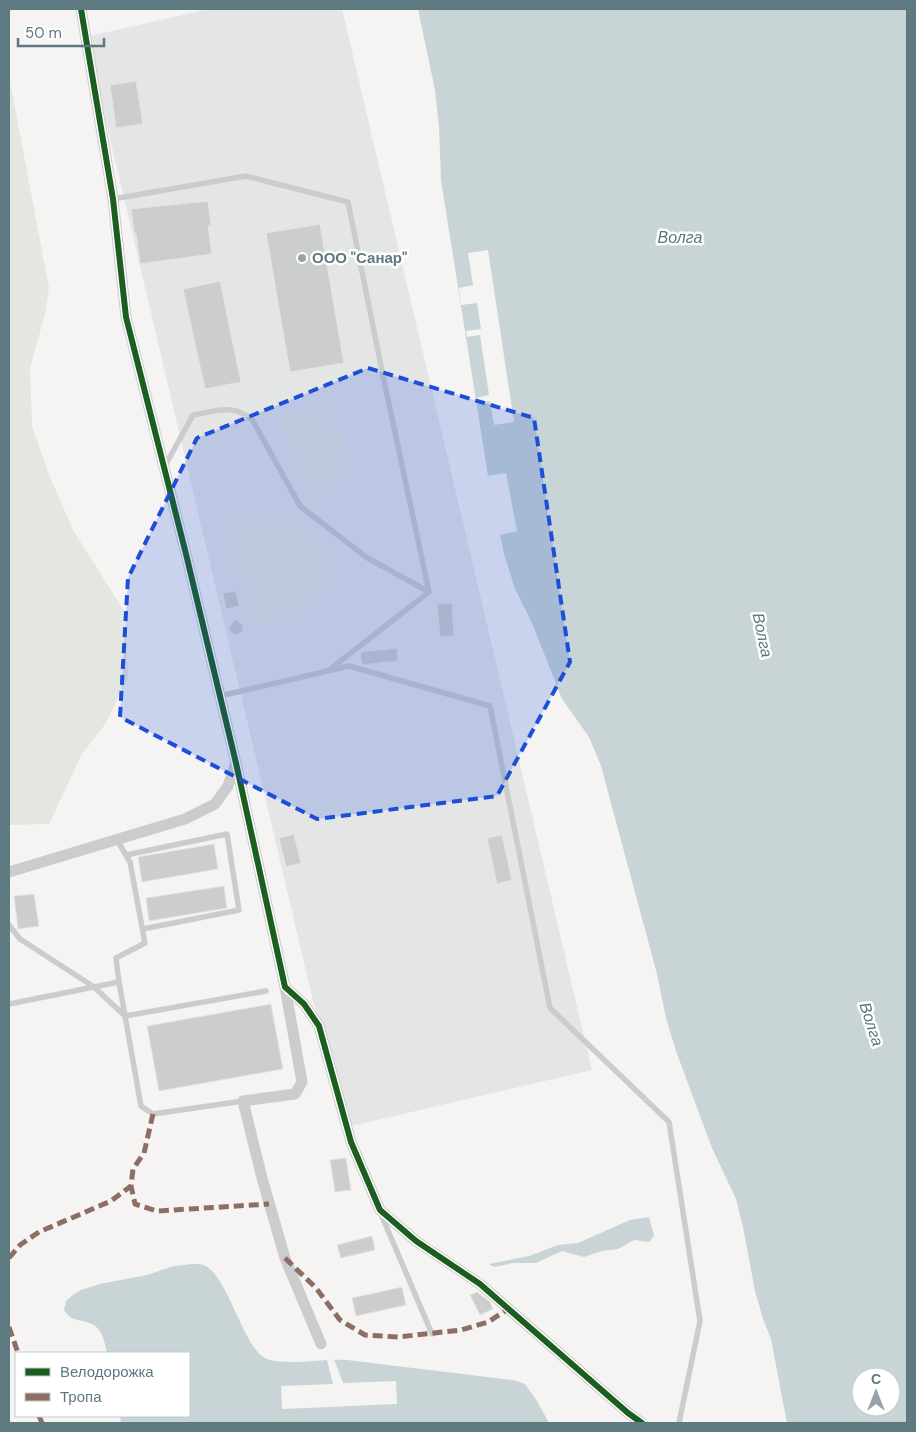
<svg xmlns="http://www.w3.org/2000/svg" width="916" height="1432" viewBox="0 0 916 1432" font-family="'DM Sans',sans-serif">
	<rect width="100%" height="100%" fill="#f5f4f3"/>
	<polygon fill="#e4e6e6" points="208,9 342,9 592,1070 343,1128 86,37"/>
	<g fill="#e4e7e0">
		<polygon points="9,76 49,288 45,314 30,368 32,426 49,475 73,530 124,611 128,678 106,723 82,754 49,824 9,825"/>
		<polygon points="328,402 350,455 318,506 296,477 279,415"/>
		<polygon points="290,515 324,540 332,554 329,578 320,597 295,614 256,630 248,604 223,547 226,526 239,517"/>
	</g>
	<g fill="#c8d4d5" fill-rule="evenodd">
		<path d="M418 9H907V1423H787L771 1339 763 1319 755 1291 743 1227 736 1199 712 1148 676 1051 666 1018 657 974 601 766 589 737 562 699 532 623 515 589 504 554 488 476 441 180 439 127 435 90ZM861 1377H891V1407H861Z"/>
		<polygon points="649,1217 654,1236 649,1242 634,1240 618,1249 602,1251 584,1257 562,1251 536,1263 513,1263 494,1267 489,1264 529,1256 558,1245 578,1243 630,1220"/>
		<path d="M193 1264C197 1264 201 1264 204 1265 228 1275 244 1351 267 1359 288 1366 324 1358 347 1360L513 1380 525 1384 537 1401 549 1423H121L120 1416H189V1353H107C105 1345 104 1336 99 1330 90 1317 72 1325 64 1310L66 1301 74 1294 81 1290 100 1284 147 1275 174 1266Z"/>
	</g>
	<g fill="#f5f4f3">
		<polygon points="488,250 514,422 494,425 490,401 477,403 476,398 489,395 480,335 467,337 466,331 481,329 477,303 461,305 459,288 473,285 468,253"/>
		<polygon points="506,473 517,531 500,535 488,476"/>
		<polygon points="334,1359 343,1383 396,1381 397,1404 282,1409 281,1386 333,1384 327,1360"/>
	</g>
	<g fill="#cccece" stroke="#e4e4e3">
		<polygon points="136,81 143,124 116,128 110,85"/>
		<polygon points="208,201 211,225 208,226 212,254 140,264 136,233 134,233 131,209"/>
		<polygon points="320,224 344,363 290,372 266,233"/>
		<polygon points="220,281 241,382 205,389 183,289"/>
		<polygon points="236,591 239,606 226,609 223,593"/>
		<polygon points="452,603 454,636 440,637 437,604"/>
		<polygon points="235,619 242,624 243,627 243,631 237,635 234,635 229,629 230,626"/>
		<polygon points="397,648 398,661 362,665 360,652"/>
		<polygon points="294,834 301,863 286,867 279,838"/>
		<polygon points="502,835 512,880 497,884 487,838"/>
		<polygon points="214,844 218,869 142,882 138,857"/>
		<polygon points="224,886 227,908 149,921 146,898"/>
		<polygon points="34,894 39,926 18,929 14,896"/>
		<polygon points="271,1004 283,1069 159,1091 147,1026"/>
		<polygon points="346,1158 351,1190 335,1192 330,1160"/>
		<polygon points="372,1236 375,1250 341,1258 337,1245"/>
		<polygon points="402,1287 406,1305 356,1316 352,1298"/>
		<polygon points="477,1292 490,1302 493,1309 480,1315 470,1295"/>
	</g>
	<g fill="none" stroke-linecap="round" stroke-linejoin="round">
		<g stroke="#cacccd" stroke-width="5.5">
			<polyline points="113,199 246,176 348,202 382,371 429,592 329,670"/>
			<path d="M165 466 193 415C215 411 235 403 253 421L300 506 366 557 429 592"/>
			<polyline points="220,696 349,666 490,706 550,1008 669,1122 700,1321 679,1423"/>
			<polyline points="117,840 130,862 145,943 116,958 119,982"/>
			<polyline points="126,855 227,834 239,910 143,929"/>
			<polyline points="9,925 20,939 94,987 125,1016 266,991"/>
			<polyline points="9,1004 119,982 141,1106 153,1114 243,1101"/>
			<polyline points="381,1214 432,1334"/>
		</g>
		<g stroke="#cacccd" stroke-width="11">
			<polyline points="81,9 113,199 126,317 186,554 236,763 285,987 304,1004 319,1026 351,1142 380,1210 416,1241 480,1284 628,1413 642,1423"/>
			<polyline points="9,872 185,819 215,804 228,786 235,765"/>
			<polyline points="285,987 302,1082 295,1094 243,1101 262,1178 285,1258 321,1344"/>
		</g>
		<g stroke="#8d6e63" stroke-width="5" stroke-dasharray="10 5" stroke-linecap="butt">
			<polyline points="153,1114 144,1153 133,1169 131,1186 135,1204 157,1211 269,1204"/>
			<polyline points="9,1258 20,1245 39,1232 111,1201 131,1186"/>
			<polyline points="285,1258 316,1288 340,1320 365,1335 398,1337 461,1330 488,1322 508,1309"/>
			<polyline points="9,1327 18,1353"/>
			<polyline points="39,1416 42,1423"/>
		</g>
		<defs>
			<polyline id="cycleway" points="81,9 113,199 126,317 186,554 236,763 285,987 304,1004 319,1026 351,1142 380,1210 416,1241 480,1284 628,1413 642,1423"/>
		</defs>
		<use href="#cycleway" stroke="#fff" stroke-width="9"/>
		<use href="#cycleway" stroke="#1b5e20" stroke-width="6"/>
	</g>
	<path fill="#1d4ed8" fill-opacity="0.2" stroke="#1d4ed8" stroke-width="4" stroke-dasharray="10 6" stroke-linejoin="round" d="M368 368 534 418 570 662 497 796 317 819 120 717 128 578 197 438Z"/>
	<circle fill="#94a4a8" stroke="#fff" stroke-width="2" cx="302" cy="258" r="5"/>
	<g text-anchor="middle" stroke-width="5" stroke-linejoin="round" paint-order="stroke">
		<g font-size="15" font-weight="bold" fill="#5f7980" stroke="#fff" text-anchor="start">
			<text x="312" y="263">ООО "Санар"</text>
		</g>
		<g font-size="16" font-style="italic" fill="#5a797c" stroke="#fff">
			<text x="680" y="243">Волга</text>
			<text transform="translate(763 635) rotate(78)" y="6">Волга</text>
			<text transform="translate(872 1024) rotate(72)" y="6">Волга</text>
		</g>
	</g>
	<rect width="916" height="1432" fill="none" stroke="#5f7980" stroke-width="20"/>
	<rect x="15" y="1352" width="175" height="65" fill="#ffffff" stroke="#bfc9cc"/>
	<rect x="25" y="1368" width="25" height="8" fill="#1b5e20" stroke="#bfc9cc"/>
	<text x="60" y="1377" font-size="15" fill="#5f7980">Велодорожка</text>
	<rect x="25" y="1393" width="25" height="8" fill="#8d6e63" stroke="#bfc9cc"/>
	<text x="60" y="1402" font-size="15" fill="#5f7980">Тропа</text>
	<g transform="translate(876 1392)"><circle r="24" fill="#ffffff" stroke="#bfc9cc"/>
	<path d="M0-4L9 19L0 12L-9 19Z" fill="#94a4a8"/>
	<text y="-8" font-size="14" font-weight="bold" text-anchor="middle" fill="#5f7980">С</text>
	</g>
	<path d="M18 38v8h86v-8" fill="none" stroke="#5f7980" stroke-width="2.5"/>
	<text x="25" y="38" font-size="15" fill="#5f7980" stroke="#ffffff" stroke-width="4" paint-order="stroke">50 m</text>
</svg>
